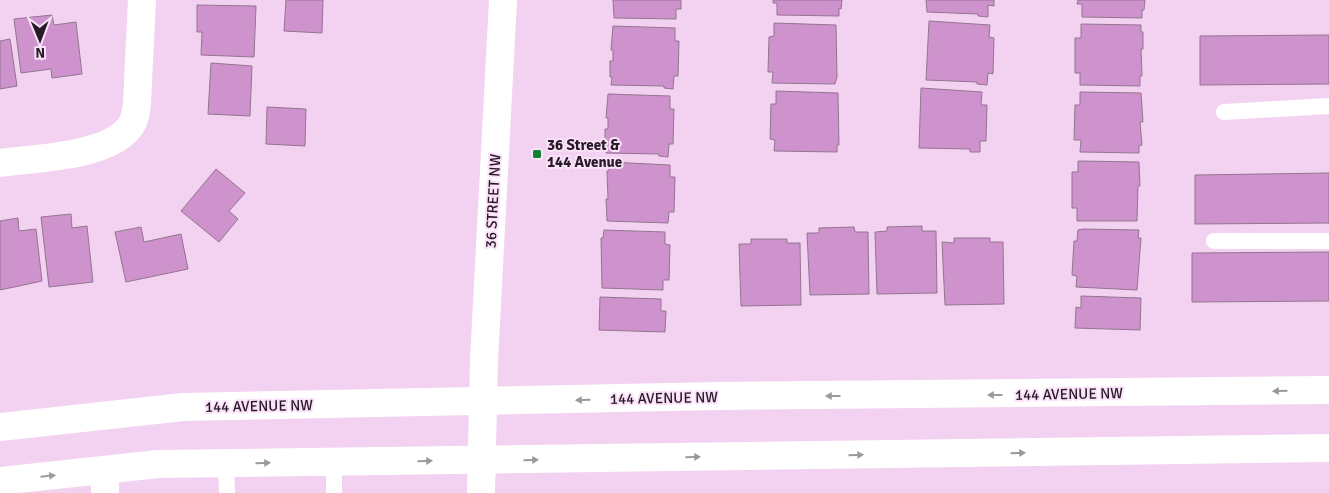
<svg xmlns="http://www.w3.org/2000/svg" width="1329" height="493" viewBox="0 0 1329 493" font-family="Signika,sans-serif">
	<rect width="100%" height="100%" fill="#f2d2f0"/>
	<g fill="#ce93cc" stroke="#927590">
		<polygon points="286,0 323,0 322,33 284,31"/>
		<polygon points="613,0 681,0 681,9 676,9 676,19 614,18"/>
		<polygon points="773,0 842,0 841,9 839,8 839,16 777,15 777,3 773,3"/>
		<polygon points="926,0 994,0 994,6 988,5 988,17 978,16 978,14 927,12"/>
		<polygon points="1078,0 1145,0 1144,10 1142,10 1142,18 1082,17 1082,4 1077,4"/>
		<polygon points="197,5 256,6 254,57 201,55 202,32 197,32"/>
		<polygon points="52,15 54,25 76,22 82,74 52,78 51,69 21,73 14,19"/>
		<polygon points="929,21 990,25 989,37 994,38 993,74 988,73 987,85 977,84 977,82 926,80"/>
		<polygon points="774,23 836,25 837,77 835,84 772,83 773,72 768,72 769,37 774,36"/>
		<polygon points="1081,24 1141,25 1141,32 1143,32 1143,49 1141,49 1142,76 1140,76 1140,86 1080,85 1080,73 1075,73 1075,38 1081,38"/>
		<polygon points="613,26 675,28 675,41 679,41 678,76 674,76 673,89 664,88 664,86 611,85 612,77 610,77 610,61 613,61 613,50 611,50"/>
		<polygon points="1329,35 1329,84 1200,85 1200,36"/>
		<polygon points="10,39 17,86 0,89 0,41"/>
		<polygon points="211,63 252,66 250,116 208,114"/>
		<polygon points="921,88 982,92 981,105 987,105 986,141 980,141 980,152 970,152 970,149 919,148"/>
		<polygon points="776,91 838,93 839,145 837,145 837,152 774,151 775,140 770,139 771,104 776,104"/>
		<polygon points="1080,92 1141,93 1143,122 1140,122 1142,145 1139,146 1139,153 1080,152 1081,140 1074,140 1075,105 1080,105"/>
		<polygon points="608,94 670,96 670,109 674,109 673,144 669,144 668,157 659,156 659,154 606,153 607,145 605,145 605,129 608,129 608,118 606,118"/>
		<polygon points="267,107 306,109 305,146 266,144"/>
		<polygon points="1078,161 1139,162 1140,186 1138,186 1137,221 1077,221 1077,208 1072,208 1072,172 1078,172"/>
		<polygon points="609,162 670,165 670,177 675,177 674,212 669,212 668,223 607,221 606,199 608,199 607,171 609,171"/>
		<polygon points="216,169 245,193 229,211 238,219 219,242 181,211"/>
		<polygon points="1329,173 1329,223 1195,224 1195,175"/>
		<polygon points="71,214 72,228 87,226 93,282 49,287 41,217"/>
		<polygon points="18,218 19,231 36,229 42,281 0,290 0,221"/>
		<polygon points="922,226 922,231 936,231 937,293 877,294 875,232 887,231 887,227"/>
		<polygon points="141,227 144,242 181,234 188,269 126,282 115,232"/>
		<polygon points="854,227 855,232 868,232 869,294 810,295 807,233 819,233 819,228"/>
		<polygon points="1083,229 1139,230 1138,238 1141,238 1137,290 1076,287 1077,276 1072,275 1074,241 1077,241 1078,230"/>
		<polygon points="604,230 665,232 665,244 670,245 669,280 663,280 663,290 602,288 601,238 603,238"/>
		<polygon points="954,238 990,238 990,242 1003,242 1004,304 945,305 942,242 954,243"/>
		<polygon points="751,239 787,239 787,243 800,243 801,305 741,306 739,244 751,244"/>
		<polygon points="1329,252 1329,301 1192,302 1192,253"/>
		<polygon points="1081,296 1141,298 1140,330 1075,328 1076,307 1081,308"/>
		<polygon points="600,297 661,299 661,311 666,311 665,332 599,330"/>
	</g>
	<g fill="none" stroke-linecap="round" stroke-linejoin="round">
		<g stroke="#fff" stroke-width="16">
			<polyline points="1224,112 1329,106"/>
			<polyline points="1214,241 1329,241"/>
			<polyline points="334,462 334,493"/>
			<polyline points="226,463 227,493"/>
		</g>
		<g stroke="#fff" stroke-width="28">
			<path d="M0 163C35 158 106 157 129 128 135 121 136 112 137 103L142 0"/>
			<polyline points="105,470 105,493"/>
		</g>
		<polyline stroke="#fff" stroke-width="28" points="481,493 484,360 503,0"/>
		<g stroke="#fff" stroke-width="28">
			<polyline points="0,427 183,407 719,396 1329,390"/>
			<polyline points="0,481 158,464 1329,448"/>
		</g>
	</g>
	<defs><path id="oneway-solid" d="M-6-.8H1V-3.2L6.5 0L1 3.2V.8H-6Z" transform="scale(1.25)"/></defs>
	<g fill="#9e989d">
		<use href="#oneway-solid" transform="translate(1280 391) rotate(179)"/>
		<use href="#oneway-solid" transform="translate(995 395) rotate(180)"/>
		<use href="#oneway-solid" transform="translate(833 396) rotate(180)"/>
		<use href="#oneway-solid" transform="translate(583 400) rotate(179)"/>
		<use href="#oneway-solid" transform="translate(1018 453) rotate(-1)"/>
		<use href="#oneway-solid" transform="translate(856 455) rotate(-1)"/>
		<use href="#oneway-solid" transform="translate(693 457) rotate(-1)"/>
		<use href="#oneway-solid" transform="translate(531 460) rotate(-1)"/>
		<use href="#oneway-solid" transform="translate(425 461) rotate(-1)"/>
		<use href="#oneway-solid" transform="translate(263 463) rotate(-1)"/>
		<use href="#oneway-solid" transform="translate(48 476) rotate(-6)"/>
	</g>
	<rect fill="#157f34" stroke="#fbe2fa" stroke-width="2" x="532" y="149" width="10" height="10" rx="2.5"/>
	<g text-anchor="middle" stroke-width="4" stroke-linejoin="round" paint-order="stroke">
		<g font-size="15" font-weight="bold" fill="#271b26" stroke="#fbe2fa" text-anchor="start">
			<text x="547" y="150">36 Street &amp;<tspan x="547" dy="17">144 Avenue</tspan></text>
		</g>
		<g font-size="15" fill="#271b26" stroke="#fbe2fa">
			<text transform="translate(493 201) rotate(-87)" y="5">36 STREET NW</text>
			<text transform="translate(1069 394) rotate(-1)" y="5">144 AVENUE NW</text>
			<text transform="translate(664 398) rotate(-1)" y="5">144 AVENUE NW</text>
			<text transform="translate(259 406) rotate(-1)" y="5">144 AVENUE NW</text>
		</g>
	</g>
	<g transform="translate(40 40) rotate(179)" stroke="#fbe2fa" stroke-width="4" paint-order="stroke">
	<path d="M0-4L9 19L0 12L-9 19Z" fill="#271b26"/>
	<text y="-8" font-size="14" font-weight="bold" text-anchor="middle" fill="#271b26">N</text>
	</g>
</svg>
